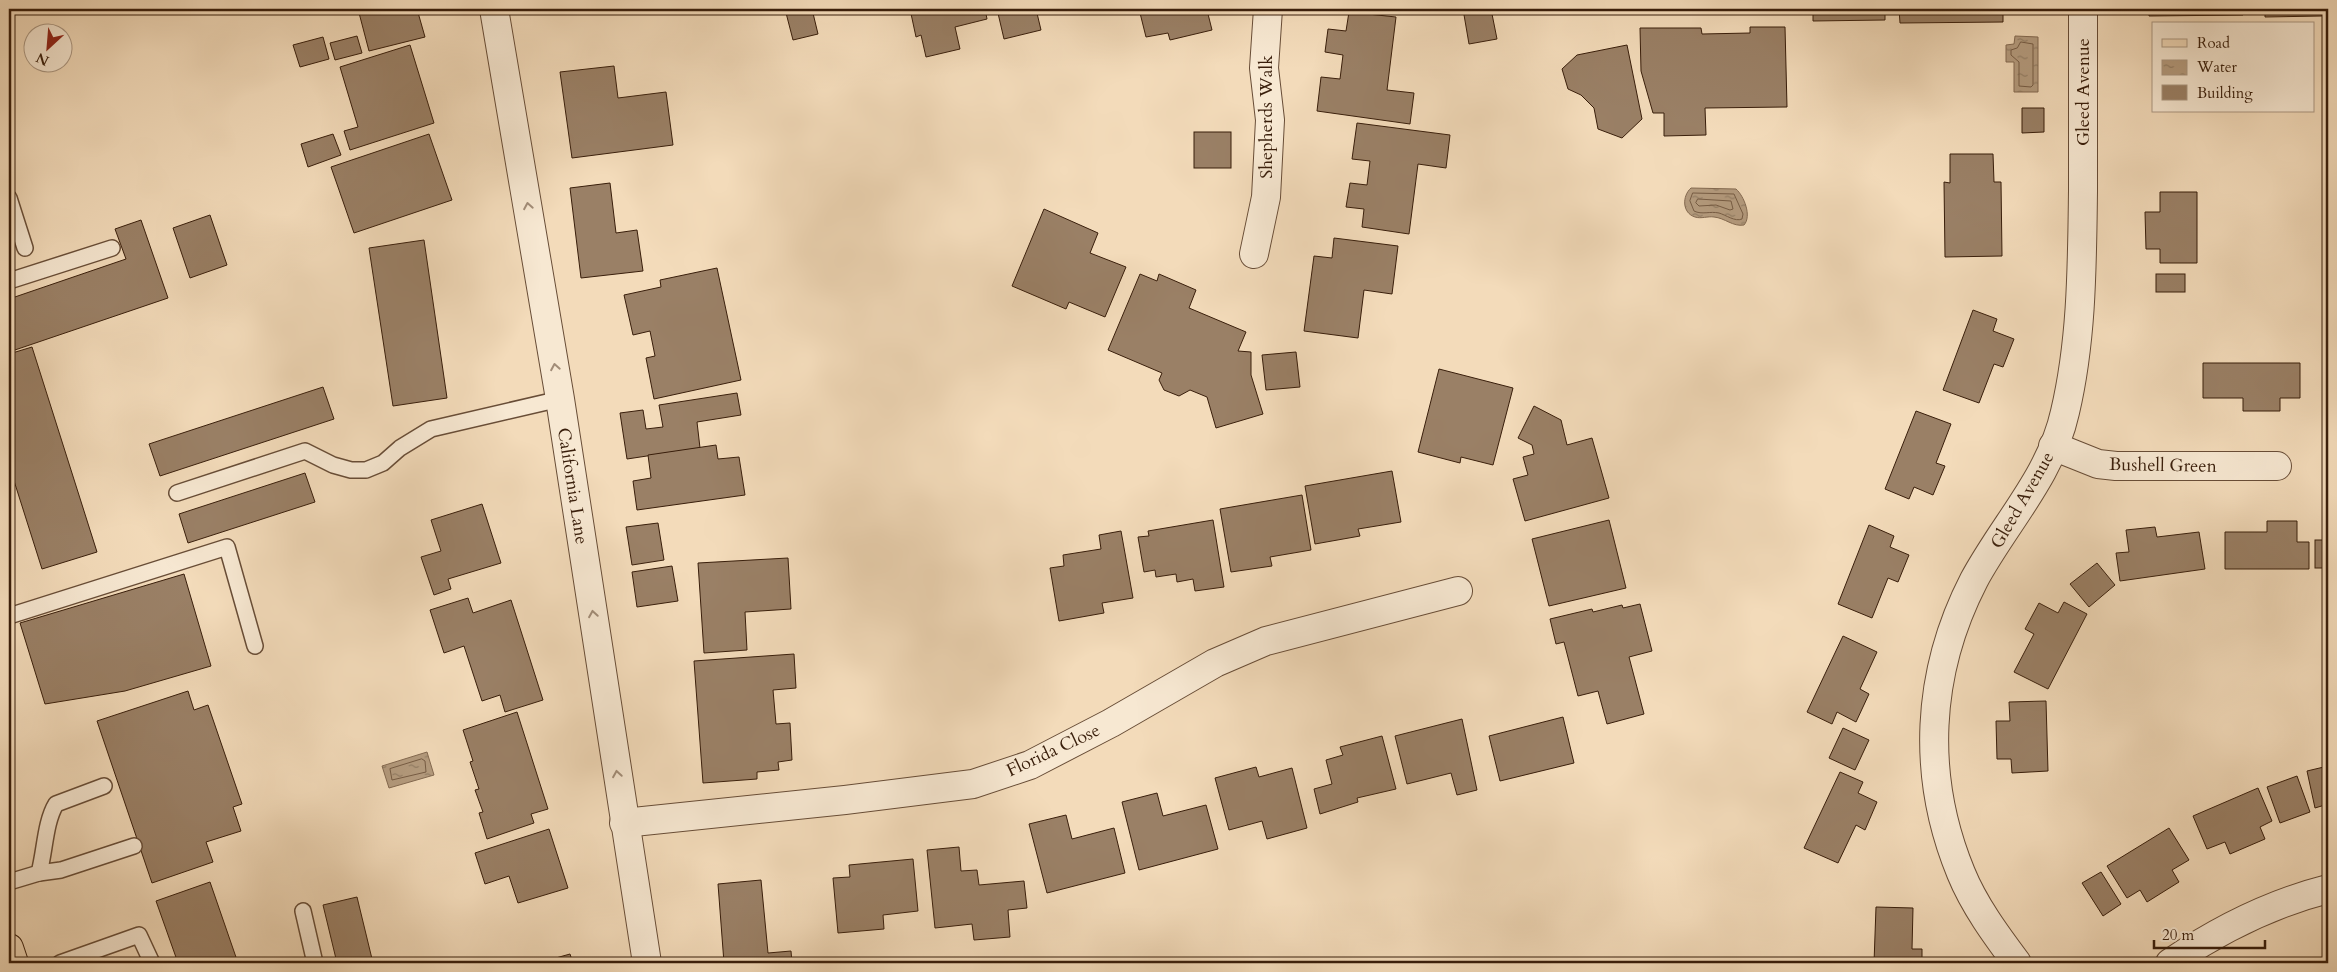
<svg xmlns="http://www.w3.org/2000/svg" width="2337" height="972" viewBox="0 0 2337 972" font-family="Cardo,serif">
	<defs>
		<pattern id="water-ripples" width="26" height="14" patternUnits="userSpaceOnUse" patternTransform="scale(1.25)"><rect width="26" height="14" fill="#b49b7e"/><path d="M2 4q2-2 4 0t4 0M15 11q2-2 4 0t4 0" fill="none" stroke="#937e65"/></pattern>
	</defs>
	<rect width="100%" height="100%" fill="#f3dbba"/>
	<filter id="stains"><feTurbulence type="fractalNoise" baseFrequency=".004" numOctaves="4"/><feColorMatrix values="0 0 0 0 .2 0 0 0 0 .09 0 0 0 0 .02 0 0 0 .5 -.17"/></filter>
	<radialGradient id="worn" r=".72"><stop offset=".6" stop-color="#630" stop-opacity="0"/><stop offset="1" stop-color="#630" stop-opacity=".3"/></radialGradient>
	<g fill="url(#water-ripples)" stroke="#836950">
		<polygon points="2015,36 2038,37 2038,92 2014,92 2014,62 2006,62 2006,45 2014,44"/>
		<path d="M1691 188 1736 189C1744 196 1752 216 1744 225 1733 227 1725 218 1714 217 1708 216 1701 219 1695 217 1682 213 1682 196 1691 188Z"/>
		<polygon points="427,752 434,775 389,788 382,766"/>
	</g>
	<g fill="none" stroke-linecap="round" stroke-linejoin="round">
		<g stroke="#765c44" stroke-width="1">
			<polygon points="2021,42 2033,44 2033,85 2031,87 2019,86 2019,62 2011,55 2011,50 2017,48"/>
			<path d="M1693 193 1734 194 1743 214 1742 219C1735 222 1726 215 1719 213 1710 211 1702 215 1694 211L1690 201Z"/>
			<polygon points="1698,199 1731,201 1733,209 1730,210 1716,205 1699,206 1696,203"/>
			<polygon points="422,759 425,761 426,772 392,780 390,769"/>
		</g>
	</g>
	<g fill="#9a8066" stroke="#391e0b">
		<polygon points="358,9 417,9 425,37 369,51"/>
		<polygon points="785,9 812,9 818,34 793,40"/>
		<polygon points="910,9 985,9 987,19 955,27 960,49 926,57 921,35 916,37"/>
		<polygon points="997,9 1036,9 1041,30 1004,39"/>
		<polygon points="1139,9 1213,9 1207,10 1212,30 1170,40 1168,33 1146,37"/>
		<polygon points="1463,9 1491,9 1497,39 1469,44"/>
		<polygon points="1813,9 1885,9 1885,20 1813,21"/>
		<polygon points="1899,9 2003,9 2003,22 1900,23"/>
		<polygon points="2149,9 2243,9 2243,15 2149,16"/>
		<polygon points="2265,9 2322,9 2322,16 2265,17"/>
		<polygon points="1349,12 1396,17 1387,90 1414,93 1410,124 1317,111 1321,77 1340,79 1343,55 1325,52 1328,29 1346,31"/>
		<polygon points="1750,27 1785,27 1787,107 1705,108 1706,135 1664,136 1664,113 1653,113 1641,71 1640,28 1701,28 1702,34 1750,33"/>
		<polygon points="357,36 362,53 335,60 330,43"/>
		<polygon points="323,37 329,59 300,67 293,45"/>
		<polygon points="410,45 434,123 350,150 344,131 358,127 340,67"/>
		<polygon points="1627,45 1642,119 1622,138 1598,129 1594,108 1581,95 1568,89 1562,69 1577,55"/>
		<polygon points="614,66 618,98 666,92 673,145 572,158 560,72"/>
		<polygon points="2022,108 2044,108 2044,132 2022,133"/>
		<polygon points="1357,123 1450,135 1446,168 1418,164 1409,234 1362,227 1364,209 1346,207 1350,183 1367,185 1370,161 1352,159"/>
		<rect x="1194" y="132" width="37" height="36"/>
		<polygon points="333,134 341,155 308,167 301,144"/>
		<polygon points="429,134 452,200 354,233 331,167"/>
		<polygon points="1950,154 1993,154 1994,182 2001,182 2002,256 1945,257 1944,182 1950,183"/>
		<polygon points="610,183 616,233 637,230 643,271 581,278 570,188"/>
		<polygon points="2160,192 2197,192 2197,263 2160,263 2160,249 2146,249 2145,212 2160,212"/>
		<polygon points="1044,209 1098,233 1090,253 1126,267 1105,317 1069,302 1066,309 1012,286"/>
		<polygon points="210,215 227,265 190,278 173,228"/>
		<polygon points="141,220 168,298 9,352 9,299 126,259 115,229"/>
		<polygon points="1334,238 1398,246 1392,294 1364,290 1358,338 1304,331 1314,256 1332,258"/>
		<polygon points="424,240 447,398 393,406 369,248"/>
		<polygon points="717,268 741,380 654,399 646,358 655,356 650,331 633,335 624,295 661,287 660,280"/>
		<polygon points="1140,274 1157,281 1159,274 1196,290 1189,308 1246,332 1238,351 1251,352 1251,375 1263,414 1216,428 1207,397 1190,390 1179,396 1164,390 1159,380 1162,373 1108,350"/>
		<rect x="2156" y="274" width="29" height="18"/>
		<polygon points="1973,310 1997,319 1993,331 2014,339 2003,367 1994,364 1979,403 1943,390"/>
		<polygon points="32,347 97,552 42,569 9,465 9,354"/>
		<polygon points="1296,352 1300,387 1266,390 1262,355"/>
		<polygon points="2203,363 2300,363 2300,398 2280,398 2280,411 2243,411 2243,398 2203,398"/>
		<polygon points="1439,369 1513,388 1493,465 1461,457 1460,463 1418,452"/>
		<polygon points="323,387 334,419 160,476 149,444"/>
		<polygon points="737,393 741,415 697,422 700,448 627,459 620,413 643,410 646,429 663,427 659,405"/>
		<polygon points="1534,406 1561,420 1567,445 1592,438 1609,498 1525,521 1513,479 1528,475 1523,457 1534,454 1532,445 1518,438"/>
		<polygon points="1916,411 1951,424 1936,463 1945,466 1933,495 1914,487 1909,499 1885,489"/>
		<polygon points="716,445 718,459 739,457 745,495 637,510 633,481 651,478 648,455"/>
		<polygon points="1392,471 1401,522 1358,529 1360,536 1315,544 1305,486"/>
		<polygon points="305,473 315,502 188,543 179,514"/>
		<polygon points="1302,495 1311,550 1270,557 1272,566 1231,572 1220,509"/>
		<polygon points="482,504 501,563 448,579 451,589 434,595 421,557 441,551 431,520"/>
		<polygon points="1213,520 1224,587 1195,591 1193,579 1177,582 1176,574 1156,577 1155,570 1144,572 1138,537 1149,536 1148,531"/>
		<polygon points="1609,520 1626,588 1549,606 1532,539"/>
		<polygon points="2267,521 2297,521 2297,542 2309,542 2309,569 2225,569 2225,532 2267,532"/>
		<polygon points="658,523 664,560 632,565 626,527"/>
		<polygon points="1869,525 1894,536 1890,547 1909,555 1898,582 1888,578 1872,618 1838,604"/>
		<polygon points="2155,527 2157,537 2199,532 2205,569 2120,581 2116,553 2129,552 2126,530"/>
		<polygon points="1121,531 1133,598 1102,603 1104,613 1059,621 1050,568 1064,566 1063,555 1101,549 1099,535"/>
		<rect x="2315" y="540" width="13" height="28"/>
		<polygon points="788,558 791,609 745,612 747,650 704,653 698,563"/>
		<polygon points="2097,563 2115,585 2089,607 2070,584"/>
		<polygon points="672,566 678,601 637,607 632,572"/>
		<polygon points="184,574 211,666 125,691 45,704 20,623"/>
		<polygon points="468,598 473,613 511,600 543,700 505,712 500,695 482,701 464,646 444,653 430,610"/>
		<polygon points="2064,602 2087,614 2048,689 2014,672 2034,634 2025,629 2039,603 2058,613"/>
		<polygon points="1640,604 1652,651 1629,657 1644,714 1607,724 1598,691 1578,696 1564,642 1556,644 1550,619 1592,609 1593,612 1622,605 1623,608"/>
		<polygon points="1843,636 1877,652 1860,689 1869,694 1856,722 1837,712 1832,724 1807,712"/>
		<polygon points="794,654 796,688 773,690 776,724 790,723 792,760 778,762 779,770 757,772 757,779 703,783 694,661"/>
		<polygon points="188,691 194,710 208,705 242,804 233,807 241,831 206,842 213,862 152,883 97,721"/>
		<polygon points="2046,701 2048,771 2012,773 2011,759 1997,759 1996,721 2010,721 2009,702"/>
		<polygon points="517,712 548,809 531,814 534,823 487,839 479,813 483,812 475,790 479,789 470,762 473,761 463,730"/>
		<polygon points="1563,717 1574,763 1500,781 1489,736"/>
		<polygon points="1462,719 1477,790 1457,795 1451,773 1407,784 1395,736"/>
		<polygon points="1843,728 1869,740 1855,770 1829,758"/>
		<polygon points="1382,736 1396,789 1357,798 1358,802 1320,814 1314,789 1332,784 1326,760 1343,755 1340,747"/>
		<polygon points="2328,766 2328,804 2315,808 2307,771"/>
		<polygon points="1256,767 1259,777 1292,768 1307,828 1267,839 1262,821 1229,830 1215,778"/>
		<polygon points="1840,772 1863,782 1858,793 1877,802 1865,830 1856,825 1838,863 1804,848"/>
		<polygon points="2297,776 2310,812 2280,823 2267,787"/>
		<polygon points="2258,788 2272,821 2260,827 2265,839 2230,854 2225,842 2207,849 2193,816"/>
		<polygon points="1157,793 1163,816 1206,805 1218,849 1139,870 1122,802"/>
		<polygon points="1066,815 1072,839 1114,828 1125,873 1047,893 1029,824"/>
		<polygon points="2169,828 2189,860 2172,870 2179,882 2147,902 2140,890 2127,898 2107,866"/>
		<polygon points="549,829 568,888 518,903 509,876 485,884 475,853"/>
		<polygon points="959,847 961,871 977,870 979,885 1024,881 1027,908 1008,910 1010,937 974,940 972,924 935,928 927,850"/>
		<polygon points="913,859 918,911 883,915 884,929 838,933 833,878 850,877 849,865"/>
		<polygon points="2101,872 2121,904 2103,916 2082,883"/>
		<polygon points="761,880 768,953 791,951 792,963 724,963 718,884"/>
		<polygon points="210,882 238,963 178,963 156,901"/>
		<polygon points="357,897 373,963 337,963 323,905"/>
		<polygon points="1876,907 1913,908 1912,949 1922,949 1922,963 1874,963"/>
		<polygon points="570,954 573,963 538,963"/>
	</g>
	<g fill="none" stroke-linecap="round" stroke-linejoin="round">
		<defs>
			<g id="lane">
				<polyline points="9,198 25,248"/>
				<polyline points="9,281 112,248"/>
				<polyline points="177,493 305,451 333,465 351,470 366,470 383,463 400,448 431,429 560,399"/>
				<polyline points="9,616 227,547 255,646"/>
				<polyline points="39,873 61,870 134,846"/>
				<path d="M9 882 39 873C45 851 45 822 56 804L104 786"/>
				<polyline points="303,911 315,963"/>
				<polyline points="60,963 139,935 152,963"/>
			</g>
			<g id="street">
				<polyline points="494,9 560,399 647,963"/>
				<polyline points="1254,254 1266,197 1270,120 1264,68 1268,9"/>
				<polyline points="2053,446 2098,464 2116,466 2277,466"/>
				<polyline points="624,823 845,800 973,784 1030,765 1111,723 1215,663 1266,641 1458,591"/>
				<path d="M2017 963C1996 935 1974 905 1961 873 1921 776 1926 673 1974 580 2004 524 2051 476 2065 412 2082 340 2082 265 2083 191 2083 130 2083 69 2083 9"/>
				<path d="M2170 963C2217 931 2273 903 2328 889"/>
			</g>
			<polyline id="primary" points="9,948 14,963"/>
		</defs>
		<use href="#lane" stroke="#684d37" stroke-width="18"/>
		<use href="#street" stroke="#684d37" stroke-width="30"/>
		<use href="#primary" stroke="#391e0b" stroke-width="30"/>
		<use href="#lane" stroke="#f7e8d2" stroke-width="15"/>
		<use href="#street" stroke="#f7e8d2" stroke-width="28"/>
		<use href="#primary" stroke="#f3dbba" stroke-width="28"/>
	</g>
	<defs><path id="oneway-chevron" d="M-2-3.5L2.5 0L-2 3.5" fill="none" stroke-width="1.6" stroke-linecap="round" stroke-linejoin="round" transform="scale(1.25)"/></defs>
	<g stroke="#a28d78">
		<use href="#oneway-chevron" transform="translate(528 206) rotate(-100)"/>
		<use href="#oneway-chevron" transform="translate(555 367) rotate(-100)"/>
		<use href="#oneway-chevron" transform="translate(593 614) rotate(-99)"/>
		<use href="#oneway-chevron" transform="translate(617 774) rotate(-99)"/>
	</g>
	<g text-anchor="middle" stroke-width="4" stroke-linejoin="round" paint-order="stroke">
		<g font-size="18" fill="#391e0b" stroke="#f7e8d2">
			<text transform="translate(2083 92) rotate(-90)" y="6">Gleed Avenue</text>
			<text transform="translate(1266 117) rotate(-90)" y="6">Shepherds Walk</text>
			<text transform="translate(2163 465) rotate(1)" y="6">Bushell Green</text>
			<text transform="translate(573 486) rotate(81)" y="6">California Lane</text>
			<text transform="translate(2022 500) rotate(-60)" y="6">Gleed Avenue</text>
			<text transform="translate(1053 750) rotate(-25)" y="6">Florida Close</text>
		</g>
	</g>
	<rect width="2337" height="972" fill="none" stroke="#f3dbba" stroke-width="30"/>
	<rect x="10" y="10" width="2317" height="952" fill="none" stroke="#391e0b" stroke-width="2.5"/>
	<rect x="15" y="15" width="2307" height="942" fill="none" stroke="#391e0b"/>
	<rect x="2152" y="22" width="162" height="90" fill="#f7e8d2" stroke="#ab9782"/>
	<rect x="2162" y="39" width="25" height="8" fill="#f3dbba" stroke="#ab9782"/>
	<text x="2197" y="48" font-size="15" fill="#391e0b">Road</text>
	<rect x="2162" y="60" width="25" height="15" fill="url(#water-ripples)" stroke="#ab9782"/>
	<text x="2197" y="72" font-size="15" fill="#391e0b">Water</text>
	<rect x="2162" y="85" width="25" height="15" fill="#9a8066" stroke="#ab9782"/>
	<text x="2197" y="98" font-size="15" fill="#391e0b">Building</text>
	<g transform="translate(48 48) rotate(206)"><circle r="24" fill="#f7e8d2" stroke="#ab9782"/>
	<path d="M0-4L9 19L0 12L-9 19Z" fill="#8f2418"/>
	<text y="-8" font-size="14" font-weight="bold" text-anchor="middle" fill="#391e0b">N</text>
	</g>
	<path d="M2154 940v8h111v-8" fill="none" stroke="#391e0b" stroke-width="2.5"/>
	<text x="2162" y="940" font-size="15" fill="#391e0b" stroke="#f7e8d2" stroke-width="4" paint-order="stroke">20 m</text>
	<rect width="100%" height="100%" filter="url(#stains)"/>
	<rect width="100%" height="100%" fill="url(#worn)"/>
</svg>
